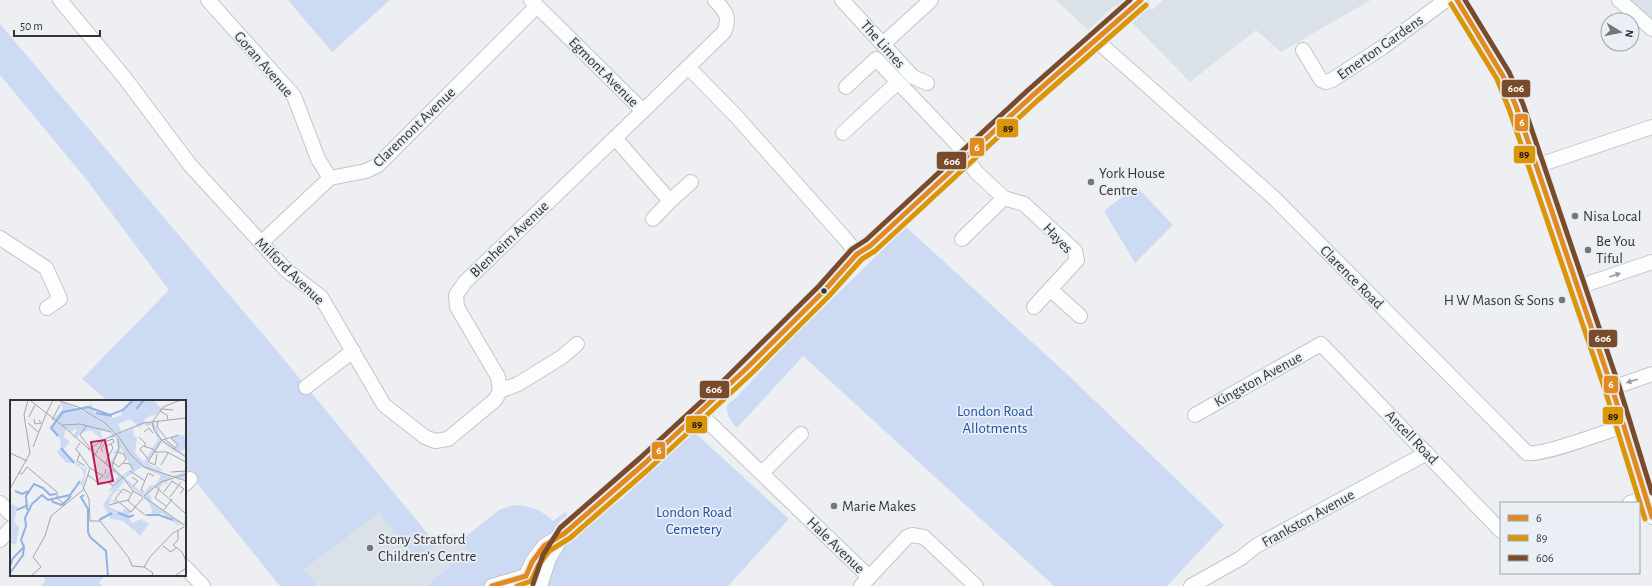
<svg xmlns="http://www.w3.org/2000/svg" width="1652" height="586" viewBox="0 0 1652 586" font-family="'Alegreya Sans',sans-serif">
	<rect width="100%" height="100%" fill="#edeff2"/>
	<g fill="#dbe1e9">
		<polygon points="1056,0 1144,0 1152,10 1163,0 1371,0 1281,52 1256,30 1190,82 1115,5 1088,30"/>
		<polygon points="1629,0 1652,0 1652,20"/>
		<polygon points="379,513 418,559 454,533 468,551 426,586 317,586 303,569"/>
	</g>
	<g fill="#ccdbf3">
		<polygon points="288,0 390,0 332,52"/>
		<polygon points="0,24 277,351 437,545 418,559 379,513 304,569 317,586 280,586 185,468 185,401 108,401 82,379 169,290 86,179 0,75"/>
		<polygon points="1136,186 1173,225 1135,263 1104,211"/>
		<path d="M906 227 1068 375 1224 525 1167 586H1054L803 356 737 428C731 421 726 415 727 405L736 398 788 342Z"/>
		<polygon points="693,431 789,519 728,586 545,586 550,570 569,538 614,496 618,499 622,499"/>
		<path d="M514 505C531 506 540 509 553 521L565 512 568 515 559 522 536 586H529L531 574 486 586H426L468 551 460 541 499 510Z"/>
		<polygon points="42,575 106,575 99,582 102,586 41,586 46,580"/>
	</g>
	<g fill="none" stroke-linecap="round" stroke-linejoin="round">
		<defs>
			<g id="minor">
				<polyline points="60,0 124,77 190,165 286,270 321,297 384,405 425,437 435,441 448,439 495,400 500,391 518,384 562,357 577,344"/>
				<polyline points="208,0 294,96 318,159 330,178"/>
				<path d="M531 0 643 111 724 32C731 17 725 11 715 0"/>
				<polyline points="842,0 913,77 927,83"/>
				<polyline points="1457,0 1503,76 1516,106 1612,388 1652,517"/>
				<polyline points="1619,0 1652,29"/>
				<path d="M1096 40 1274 198 1527 453C1541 456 1606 432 1623 426"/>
				<polyline points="883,44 931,0"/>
				<polyline points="1303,50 1321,80 1326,82 1332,80 1383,47 1446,0"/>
				<polyline points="688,67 736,116 847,241 857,254"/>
				<polyline points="846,87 876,59 898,82"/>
				<polyline points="843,133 898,82 958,145 976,172 1004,198 1024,204 1075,251 1077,260 1034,307"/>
				<polyline points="615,138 670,201 691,182"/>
				<polyline points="1536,166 1652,127"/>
				<polyline points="653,219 670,201"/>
				<polyline points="0,238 46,268 60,299 47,308"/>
				<polyline points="962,239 1004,198"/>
				<polyline points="261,243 330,178 366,171 378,165 537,6"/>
				<polyline points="1578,287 1652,262"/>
				<polyline points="1050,289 1080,316"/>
				<polyline points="306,387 353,351"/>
				<polyline points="1612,388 1652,374"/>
				<polyline points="500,391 498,377 457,307 456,295 465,282 643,111"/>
				<polyline points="699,413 869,577"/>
				<polyline points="1195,415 1321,344 1501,531"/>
				<polyline points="762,473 801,434"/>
				<polyline points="185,484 190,479"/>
				<polyline points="0,503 11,514"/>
				<polyline points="1630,503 1646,498"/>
				<polyline points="0,540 11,528"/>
				<polyline points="185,567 203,586"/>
				<polyline points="492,586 526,576"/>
				<polyline points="524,586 526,576 532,562 544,546 565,533 645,463 748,367 824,291 857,254 870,246 1032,96 1141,0"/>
				<polyline points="540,586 549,558 562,537"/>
				<polyline points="861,586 907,537 912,535 924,537 976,586"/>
				<polyline points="1191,586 1241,558 1256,546 1427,453"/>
			</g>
		</defs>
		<use href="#minor" stroke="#c4c5c8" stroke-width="16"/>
		<use href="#minor" stroke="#fcfdfd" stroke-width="14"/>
		<defs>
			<g id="bus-1">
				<polyline points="1457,0 1503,76 1516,106 1612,388 1652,517"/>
				<polyline points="492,586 526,576 532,562 544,546 565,533 645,463 748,367 824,291 857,254 870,246 1032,96 1141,0"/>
			</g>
			<g id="bus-2">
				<polyline points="1451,4 1497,79 1509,109 1605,390 1645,519"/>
				<polyline points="517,586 531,581 538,566 549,551 570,538 650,468 753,372 829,296 862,259 875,251 1037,101 1146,5"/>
			</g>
			<g id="bus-3">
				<polyline points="1465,0 1509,72 1523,104 1619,386 1652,493"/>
				<polyline points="533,584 543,555 560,528 640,458 715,389 819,286 852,249 866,240 1027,91 1130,0"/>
			</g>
		</defs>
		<use href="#bus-1" stroke="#eaeef5" stroke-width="8"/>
		<use href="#bus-2" stroke="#eaeef5" stroke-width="8"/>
		<use href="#bus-3" stroke="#eaeef5" stroke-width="8"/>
		<use href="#bus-1" stroke="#e28a22" stroke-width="5"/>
		<use href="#bus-2" stroke="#da9508" stroke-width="5"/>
		<use href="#bus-3" stroke="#7a4b2a" stroke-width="5"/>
	</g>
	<defs><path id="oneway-solid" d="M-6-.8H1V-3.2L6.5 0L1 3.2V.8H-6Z"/></defs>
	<g fill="#98999a">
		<use href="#oneway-solid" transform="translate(1615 275) rotate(-19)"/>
		<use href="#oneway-solid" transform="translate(1632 381) rotate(162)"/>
	</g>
	<g fill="#747679" stroke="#eaeef5" stroke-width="1.5">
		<circle cx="1091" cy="182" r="4"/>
		<circle cx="1575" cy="216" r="4"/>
		<circle cx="1588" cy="250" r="4"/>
		<circle cx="1562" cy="300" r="4"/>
		<circle cx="834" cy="506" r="4"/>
		<circle cx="370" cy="548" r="4"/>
	</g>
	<circle fill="#333538" stroke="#eaeef5" stroke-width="1.5" cx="824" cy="291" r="3.5"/>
	<g text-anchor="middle" stroke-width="3.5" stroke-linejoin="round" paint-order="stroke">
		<g font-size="15" fill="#333538" stroke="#eaeef5">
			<text transform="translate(883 44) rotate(48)" y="5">The Limes</text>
			<text transform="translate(1380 47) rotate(-35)" y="5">Emerton Gardens</text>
			<text transform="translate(264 64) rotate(49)" y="5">Goran Avenue</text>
			<text transform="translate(604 72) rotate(45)" y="5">Egmont Avenue</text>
			<text transform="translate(414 127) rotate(-44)" y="5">Claremont Avenue</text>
			<text transform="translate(1058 238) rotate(46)" y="5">Hayes</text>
			<text transform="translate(509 239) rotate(-44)" y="5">Blenheim Avenue</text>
			<text transform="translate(290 271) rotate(44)" y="5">Milford Avenue</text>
			<text transform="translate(1352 277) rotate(45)" y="5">Clarence Road</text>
			<text transform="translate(1258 379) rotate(-29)" y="5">Kingston Avenue</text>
			<text transform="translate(1412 437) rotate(46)" y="5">Ancell Road</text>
			<text transform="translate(1308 518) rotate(-29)" y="5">Frankston Avenue</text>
			<text transform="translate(836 545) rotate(44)" y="5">Hale Avenue</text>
		</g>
		<g font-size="15" fill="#333538" stroke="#eaeef5" text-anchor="start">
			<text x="1099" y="178">York House<tspan x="1099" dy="17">Centre</tspan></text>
			<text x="1583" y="221">Nisa Local</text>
			<text x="1596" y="246">Be You<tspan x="1596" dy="17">Tiful</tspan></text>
			<text x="1554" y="305" text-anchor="end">H W Mason &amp; Sons</text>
			<text x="842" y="511">Marie Makes</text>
			<text x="378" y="544">Stony Stratford<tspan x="378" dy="17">Children’s Centre</tspan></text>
		</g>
		<g font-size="15" fill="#1d51a6" stroke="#eaeef5">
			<text x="995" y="416">London Road<tspan x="995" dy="17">Allotments</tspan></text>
			<text x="694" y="517">London Road<tspan x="694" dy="17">Cemetery</tspan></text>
		</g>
	</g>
	<g transform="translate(10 400)">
		<rect width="176" height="176" fill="#edeff2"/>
		<path d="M81 0 82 7 88 12 84 10V12L103 18 112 15 111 12 123 0H143L152 9 144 16 141 15 134 20 135 22 127 25 120 19 108 24 112 32 108 34 71 8 81 5ZM50 1 89 19 107 35 125 27 123 30 124 37H127L125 53 134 62 148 39 141 24 138 27 134 24 128 28 126 26 133 23 144 22 152 41 165 48 168 46 161 37 174 35 176 47 171 52 176 56 162 50 160 53 162 50 152 42 137 63 145 68 150 62 147 66 152 70 151 72 163 76 176 71V80L163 77 129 62 161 77 156 84 154 82 149 89 145 87 138 94 142 98 141 101 164 118 174 123 176 120V127L173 126 175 123H170L169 126 152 113 141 116 142 110 139 103 110 77 114 82 108 89 113 93 116 90 111 98 113 94 107 90 100 98 107 102 105 104 100 99 99 107 112 112 115 108 111 106 121 112 118 116 122 123 131 119 139 124 130 136 124 130 125 128 123 130 113 121 101 119 93 105 103 90 98 92 102 87 99 83 100 78 104 77V81L100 82 104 84 108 76 103 72 97 80 94 78 87 85 100 70 101 73 102 72 96 64 97 62 100 63 105 54 102 52 108 49 106 38H99L102 35 97 30H90L93 40 81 30 71 33 66 38 64 35 67 30 65 29 60 33 58 28 55 31 54 37 60 42 53 50 74 69 77 66 73 89 70 83 74 76 72 69 64 63H56L47 52 51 48 50 39 41 29 45 22 43 20 53 8ZM111 48 122 69 112 75 103 68V63ZM132 67 151 76 145 85 139 86 134 94 115 78ZM0 103 8 107 4 121 9 128 6 145 0 143Z" fill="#ccdbf3" fill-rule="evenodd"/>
		<path fill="none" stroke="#92b1e4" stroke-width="2" d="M126 9 134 0M86 13 102 16M48 36 41 28 53 12 78 7 100 15 113 10 123 0M51 48 64 63M5 91 12 94 19 91M74 95 71 97 78 109V132L80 137 96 151 98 176M41 99 43 102 52 105 61 96M7 110 18 105M17 110 16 96 24 84 33 88 40 95 46 94M108 113 119 117 124 115M136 115H149L163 120M89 120 102 113M0 166 3 158 14 147 11 140 16 126 15 118 22 104 32 95 38 100 60 95 70 81M0 173 13 155 14 147"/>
		<path fill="none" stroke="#a3a5a8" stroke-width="1" d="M47 0 68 7 95 23 108 36 121 55 134 67 176 81M21 1 53 26M151 9 163 10M150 11 157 15 158 20M36 14 43 0M19 17 25 5M24 19 25 24 31 23 29 20M42 20 50 5M143 21 153 7 171 0M148 21 147 27 156 38M142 22 144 30 151 39M18 23 28 32M53 25 70 24 101 32M77 25 70 35 80 48M53 26 105 72M134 32 139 28 143 33M129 37 135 43V47M160 37 168 45 164 49M108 39 109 48 102 66 113 79M150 39 176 57M154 39 166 48M152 40 169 35M97 46 104 42 103 39 97 41M23 47 36 14M78 50 95 39 133 23 176 18M93 52 91 49 95 43 93 40M144 52H157L176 62M0 53 17 61M70 53 67 61 75 66M84 56 92 43 91 41M138 59 130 49 133 46 143 49 145 52M102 62 109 67 116 59 114 54 108 52M138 62 151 41M138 62 145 65 147 54M113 63 120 64 123 70M95 64 103 48 101 44M151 65 158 53M80 68 93 76M120 71 135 81M161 72 176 71M9 73 20 53 14 15 18 0M10 73 12 74 17 67 47 92V98L55 105M78 75 87 82 96 72 95 69M112 76 123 91 133 97M122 77 128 81 123 86M101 81 99 83 103 86 111 79M145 86 176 114M0 89 10 71M74 89 79 99 80 121H90L119 158 122 166 134 167 143 173 142 176M149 89 145 98 156 106M123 91 118 101 135 115M134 92 131 90 138 73 144 76M154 92 162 81 174 89 170 94M121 93 113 89 105 99 121 112 125 107M134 96 151 82 176 74M134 97 174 125M160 97 171 82M99 105 118 100M125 107 133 98M154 110 162 99M168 131V140L163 145 172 152 176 161M153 146 161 152 167 147M134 167 140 157 163 133 174 127M21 176 31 167 23 157 35 136 41 116 73 90 80 68 66 49 70 43M165 176 176 168"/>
		<path fill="#c2185b" fill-opacity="0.15" stroke="#c2185b" stroke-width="2" d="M95 40 103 81 88 84 81 42Z"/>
		<rect width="176" height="176" fill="none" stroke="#333538" stroke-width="2"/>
	</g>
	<g stroke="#eaeef5" stroke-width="1.5">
		<rect x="1501" y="79" width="30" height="19" rx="4" fill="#7a4b2a"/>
		<rect x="1514" y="113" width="15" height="19" rx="4" fill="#e28a22"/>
		<rect x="996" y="118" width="23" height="20" rx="4" fill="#da9508"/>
		<rect x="969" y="137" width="16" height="20" rx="4" fill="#e28a22"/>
		<rect x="1513" y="145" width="23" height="19" rx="4" fill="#da9508"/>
		<rect x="936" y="151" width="31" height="19" rx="4" fill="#7a4b2a"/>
		<rect x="1588" y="329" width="30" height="19" rx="4" fill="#7a4b2a"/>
		<rect x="1603" y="375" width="16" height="19" rx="4" fill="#e28a22"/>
		<rect x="699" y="380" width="31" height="19" rx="4" fill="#7a4b2a"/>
		<rect x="1602" y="406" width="22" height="19" rx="4" fill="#da9508"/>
		<rect x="685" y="415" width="23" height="19" rx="4" fill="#da9508"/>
		<rect x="651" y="441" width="15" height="19" rx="4" fill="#e28a22"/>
	</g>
	<g font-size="11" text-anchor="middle" font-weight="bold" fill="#fff">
		<text x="1516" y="92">606</text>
		<text x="1522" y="126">6</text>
		<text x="977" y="151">6</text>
		<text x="952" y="165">606</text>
		<text x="1603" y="342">606</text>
		<text x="1611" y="388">6</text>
		<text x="714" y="393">606</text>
		<text x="659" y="454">6</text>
	</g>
	<g font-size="11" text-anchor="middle" font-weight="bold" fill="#111">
		<text x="1008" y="132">89</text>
		<text x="1524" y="158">89</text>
		<text x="1613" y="420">89</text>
		<text x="697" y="428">89</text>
	</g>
	<rect x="1500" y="502" width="140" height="72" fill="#eaeef5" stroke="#a1a4a9"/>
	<rect x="1508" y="515" width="20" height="6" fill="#e28a22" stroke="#a1a4a9"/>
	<text x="1536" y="522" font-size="12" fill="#333538">6</text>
	<rect x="1508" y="535" width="20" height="6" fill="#da9508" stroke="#a1a4a9"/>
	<text x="1536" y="542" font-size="12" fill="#333538">89</text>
	<rect x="1508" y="555" width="20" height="6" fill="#7a4b2a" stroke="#a1a4a9"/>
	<text x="1536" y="562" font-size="12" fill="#333538">606</text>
	<g transform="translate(1620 32) rotate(100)"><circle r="19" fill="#eaeef5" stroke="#a1a4a9"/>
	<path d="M0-3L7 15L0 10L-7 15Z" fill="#747679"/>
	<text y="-6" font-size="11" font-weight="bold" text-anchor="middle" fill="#333538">N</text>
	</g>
	<path d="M14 30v6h86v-6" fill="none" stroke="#333538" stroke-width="2"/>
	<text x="20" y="30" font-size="12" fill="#333538" stroke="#eaeef5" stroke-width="3" paint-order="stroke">50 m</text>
</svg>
